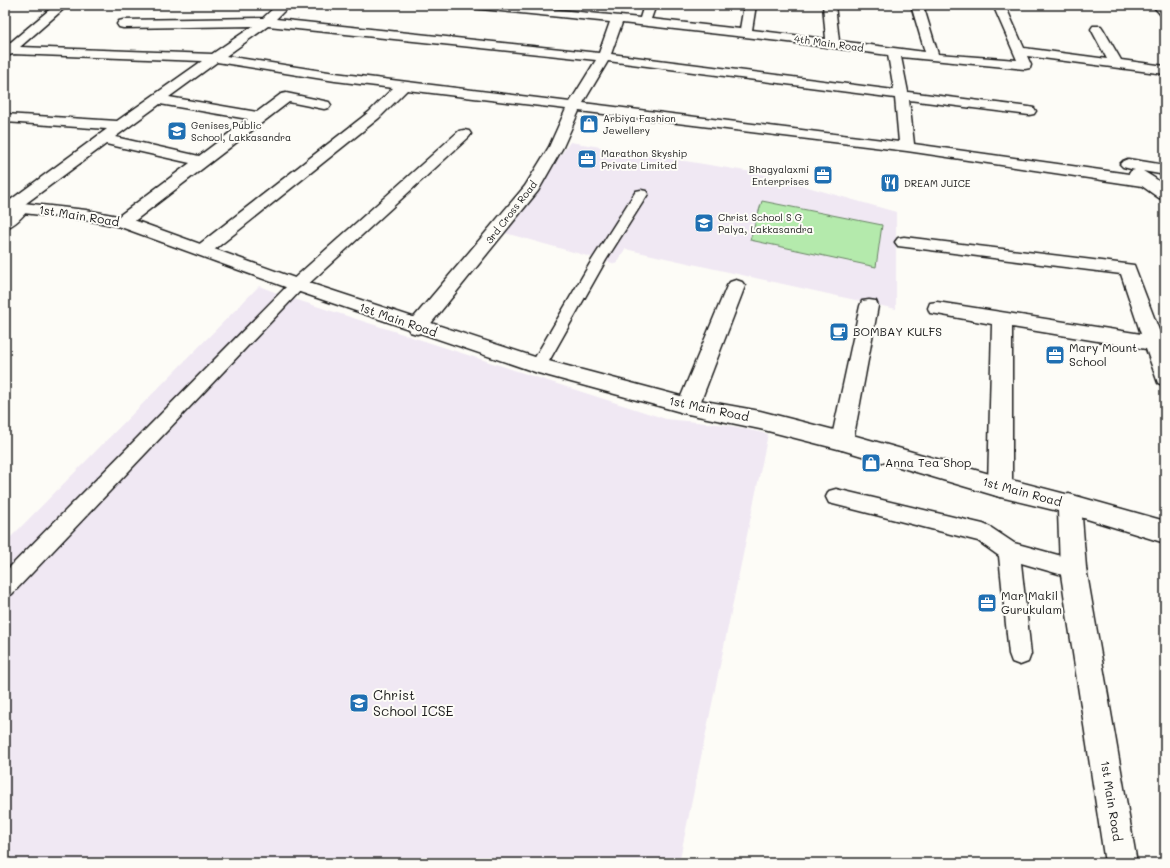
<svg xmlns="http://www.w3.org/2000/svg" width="1170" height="868" viewBox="0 0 1170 868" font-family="Mali,sans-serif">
	<rect width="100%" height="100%" fill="#fdfcf7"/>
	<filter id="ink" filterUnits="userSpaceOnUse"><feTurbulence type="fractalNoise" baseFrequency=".025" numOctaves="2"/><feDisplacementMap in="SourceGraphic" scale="8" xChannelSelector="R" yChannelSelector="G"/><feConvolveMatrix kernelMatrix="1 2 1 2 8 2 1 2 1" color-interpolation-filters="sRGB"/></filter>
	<g filter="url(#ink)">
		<g fill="#f0e8f3">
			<polygon points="570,142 758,173 896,212 896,309 625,249 616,264 505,233"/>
			<polygon points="259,286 285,296 666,419 727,425 768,434 679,863 5,863 5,543"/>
		</g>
		<polygon fill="#b4eaac" stroke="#688364" points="762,201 882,225 876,267 750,240"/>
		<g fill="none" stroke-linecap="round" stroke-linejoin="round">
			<defs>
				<g id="lane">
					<polygon points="641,190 646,191 648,194 606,260 544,370 538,372 532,370 530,366 592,260 636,191"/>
					<polygon points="297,280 302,281 304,285 302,289 12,594 5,597 5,572 292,281"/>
					<polygon points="836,489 983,524 990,527 1014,543 1080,561 1083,568 1080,575 1073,578 1021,563 1031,654 1028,662 1020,665 1012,662 1009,654 999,556 978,541 829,503 826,497 829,491"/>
				</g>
				<g id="street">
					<path d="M55 5H68L20 47 212 54 253 26 123 28 119 27 117 24 119 21 123 20 263 18 277 5H290L276 19 599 53 610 22 471 8 467 7 465 5H509L640 18 644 5H656L651 19 740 29 744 5H756L752 30 826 39 823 5H835L839 41 925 52 911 5H923L938 54 1017 60 993 5H1005L1024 48 1107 59 1091 29 1093 26H1101L1103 29 1121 60 1165 66V74L1027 56 1031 65 1030 68 1025 69 901 57 908 92 1029 107 1034 108 1036 111 1034 114 1029 115 909 100 914 144 1129 174 1131 171 1135 170 1123 167 1120 164 1123 161 1128 159 1165 165V175L1143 171 1156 179 1165 187V200L1159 198 1142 186 907 151 579 111 563 147 538 191 424 332 417 334 410 332 407 327 410 322 525 186 549 147 566 109 407 90 379 118 209 254 203 256 197 254 194 250 197 246 369 112 393 88 335 81 217 62 169 97 257 112 281 94 286 93 329 102 331 105 329 108 324 109 289 102 128 226 122 227 116 226 114 222 116 218 190 163 106 144 25 204 29 208C24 216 14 226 5 228V214L8 211 5 210V204L107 129 5 122V114L117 121 202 61 12 54 5 57V47ZM622 23 788 42 888 55 894 90 611 54ZM268 26 596 60 570 102 335 73 226 56ZM608 61 895 98 899 142 583 103ZM160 104 248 119 199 156 115 137Z"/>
					<polygon points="1152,5 1164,5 1165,16 1161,15"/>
					<polygon points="464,130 469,131 471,134 469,137 303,289 297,291 291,289 288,285 291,281 459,131"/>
					<polygon points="904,237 1134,265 1165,346 1165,386 1158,383 1146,349 1012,327 1012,487 1008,494 1000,497 992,494 988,487 992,324 937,314 930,313 928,308 930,303 937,302 1141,334 1121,274 898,246 895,242 898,238"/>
					<polygon points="736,280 742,282 745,286 699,406 696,412 688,414 680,412 677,406 727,286 730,282"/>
					<polygon points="869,300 876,301 878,306 853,441 850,447 842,450 834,447 831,441 860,306 862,301"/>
					<polygon points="1069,494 1165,521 1165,543 1061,511 1057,504 1061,497"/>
				</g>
				<polygon id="secondary" points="5,201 86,210 128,218 303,281 541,359 688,398 760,411 842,432 1000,477 1077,497 1081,504 1086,568 1137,863 1105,863 1060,568 1058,511 1000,497 842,450 760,429 688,414 538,373 291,289 118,226 86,220 5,211"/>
			</defs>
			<use href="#lane" stroke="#1c1c1c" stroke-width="3"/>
			<use href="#street" stroke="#1c1c1c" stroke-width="3"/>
			<use href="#secondary" stroke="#1c1c1c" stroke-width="3"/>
			<use href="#lane" fill="#fdfcf7" fill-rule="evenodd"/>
			<use href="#street" fill="#fdfcf7" fill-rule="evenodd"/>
			<use href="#secondary" fill="#fdfcf7" fill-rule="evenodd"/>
		</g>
	</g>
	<defs>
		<symbol id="shop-square" viewBox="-11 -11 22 22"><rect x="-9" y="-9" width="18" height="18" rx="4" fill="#1f6fb2" stroke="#fdfcf7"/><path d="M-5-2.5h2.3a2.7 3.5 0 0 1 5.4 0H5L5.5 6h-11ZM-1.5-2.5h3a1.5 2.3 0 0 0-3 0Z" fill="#fff"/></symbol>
		<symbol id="school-square" viewBox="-11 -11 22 22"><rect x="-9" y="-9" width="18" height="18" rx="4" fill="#1f6fb2" stroke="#fdfcf7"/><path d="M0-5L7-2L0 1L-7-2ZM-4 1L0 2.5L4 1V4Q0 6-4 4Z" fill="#fff"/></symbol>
		<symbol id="office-square" viewBox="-11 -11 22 22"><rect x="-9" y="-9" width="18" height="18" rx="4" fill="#1f6fb2" stroke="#fdfcf7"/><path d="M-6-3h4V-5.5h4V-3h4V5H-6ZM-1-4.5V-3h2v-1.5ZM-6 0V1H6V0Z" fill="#fff"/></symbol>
		<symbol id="restaurant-square" viewBox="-11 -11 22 22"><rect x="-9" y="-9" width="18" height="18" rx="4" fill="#1f6fb2" stroke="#fdfcf7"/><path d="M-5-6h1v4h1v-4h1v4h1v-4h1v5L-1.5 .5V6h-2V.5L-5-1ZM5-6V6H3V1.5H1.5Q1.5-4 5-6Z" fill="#fff"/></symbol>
		<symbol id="cafe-square" viewBox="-11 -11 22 22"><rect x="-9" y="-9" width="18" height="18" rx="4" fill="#1f6fb2" stroke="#fdfcf7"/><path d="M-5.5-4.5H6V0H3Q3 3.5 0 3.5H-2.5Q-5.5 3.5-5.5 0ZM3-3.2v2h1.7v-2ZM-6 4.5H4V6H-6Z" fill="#fff"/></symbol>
	</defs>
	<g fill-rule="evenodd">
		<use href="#shop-square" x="578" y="113" width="22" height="22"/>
		<use href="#school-square" x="166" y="120" width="22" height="22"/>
		<use href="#office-square" x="576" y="148" width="22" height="22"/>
		<use href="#office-square" x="812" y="164" width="22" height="22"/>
		<use href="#restaurant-square" x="879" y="172" width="22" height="22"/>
		<use href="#school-square" x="693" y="212" width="22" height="22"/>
		<use href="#cafe-square" x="828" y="321" width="22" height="22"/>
		<use href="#office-square" x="1044" y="344" width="22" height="22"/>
		<use href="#shop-square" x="860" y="452" width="22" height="22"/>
		<use href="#office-square" x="976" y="592" width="22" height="22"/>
		<use href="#school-square" x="348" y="692" width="22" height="22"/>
	</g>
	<g text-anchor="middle" stroke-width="4" stroke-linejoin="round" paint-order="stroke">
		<g font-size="10" fill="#1c1c1c" stroke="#fdfcf7">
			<text transform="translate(829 43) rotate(8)" y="4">4th Main Road</text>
			<text transform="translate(511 212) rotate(-52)" y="4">3rd Cross Road</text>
		</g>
		<g font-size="10" fill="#1c1c1c" stroke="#fdfcf7" text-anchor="start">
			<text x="603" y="122">Arbiya Fashion<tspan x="603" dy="12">Jewellery</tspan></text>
			<text x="191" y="129">Genises Public<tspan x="191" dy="12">School, Lakkasandra</tspan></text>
			<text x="601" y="157">Marathon Skyship<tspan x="601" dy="12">Private Limited</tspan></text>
			<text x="809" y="173" text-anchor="end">Bhagyalaxmi<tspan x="809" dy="12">Enterprises</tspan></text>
			<text x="904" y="187">DREAM JUICE</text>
			<text x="718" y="221">Christ School S G<tspan x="718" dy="12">Palya, Lakkasandra</tspan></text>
		</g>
		<g font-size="12" fill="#1c1c1c" stroke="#fdfcf7">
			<text transform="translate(79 216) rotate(9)" y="4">1st Main Road</text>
			<text transform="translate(398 320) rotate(19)" y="4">1st Main Road</text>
			<text transform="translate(709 409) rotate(12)" y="4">1st Main Road</text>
			<text transform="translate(1022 492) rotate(15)" y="4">1st Main Road</text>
			<text transform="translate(1111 801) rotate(81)" y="4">1st Main Road</text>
		</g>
		<g font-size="12" fill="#1c1c1c" stroke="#fdfcf7" text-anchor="start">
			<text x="853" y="336">BOMBAY KULFS</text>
			<text x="1069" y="352">Mary Mount<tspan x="1069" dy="14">School</tspan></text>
			<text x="885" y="467">Anna Tea Shop</text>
			<text x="1001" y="600">Mar Makil<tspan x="1001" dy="14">Gurukulam</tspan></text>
		</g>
		<g font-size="14" fill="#1c1c1c" stroke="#fdfcf7" text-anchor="start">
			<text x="373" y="700">Christ<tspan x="373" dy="16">School ICSE</tspan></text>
		</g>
	</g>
	<rect width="1170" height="868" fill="none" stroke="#fdfcf7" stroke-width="20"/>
	<rect x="10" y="10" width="1150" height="848" fill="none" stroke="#1c1c1c" stroke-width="1.5" filter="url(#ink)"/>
</svg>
